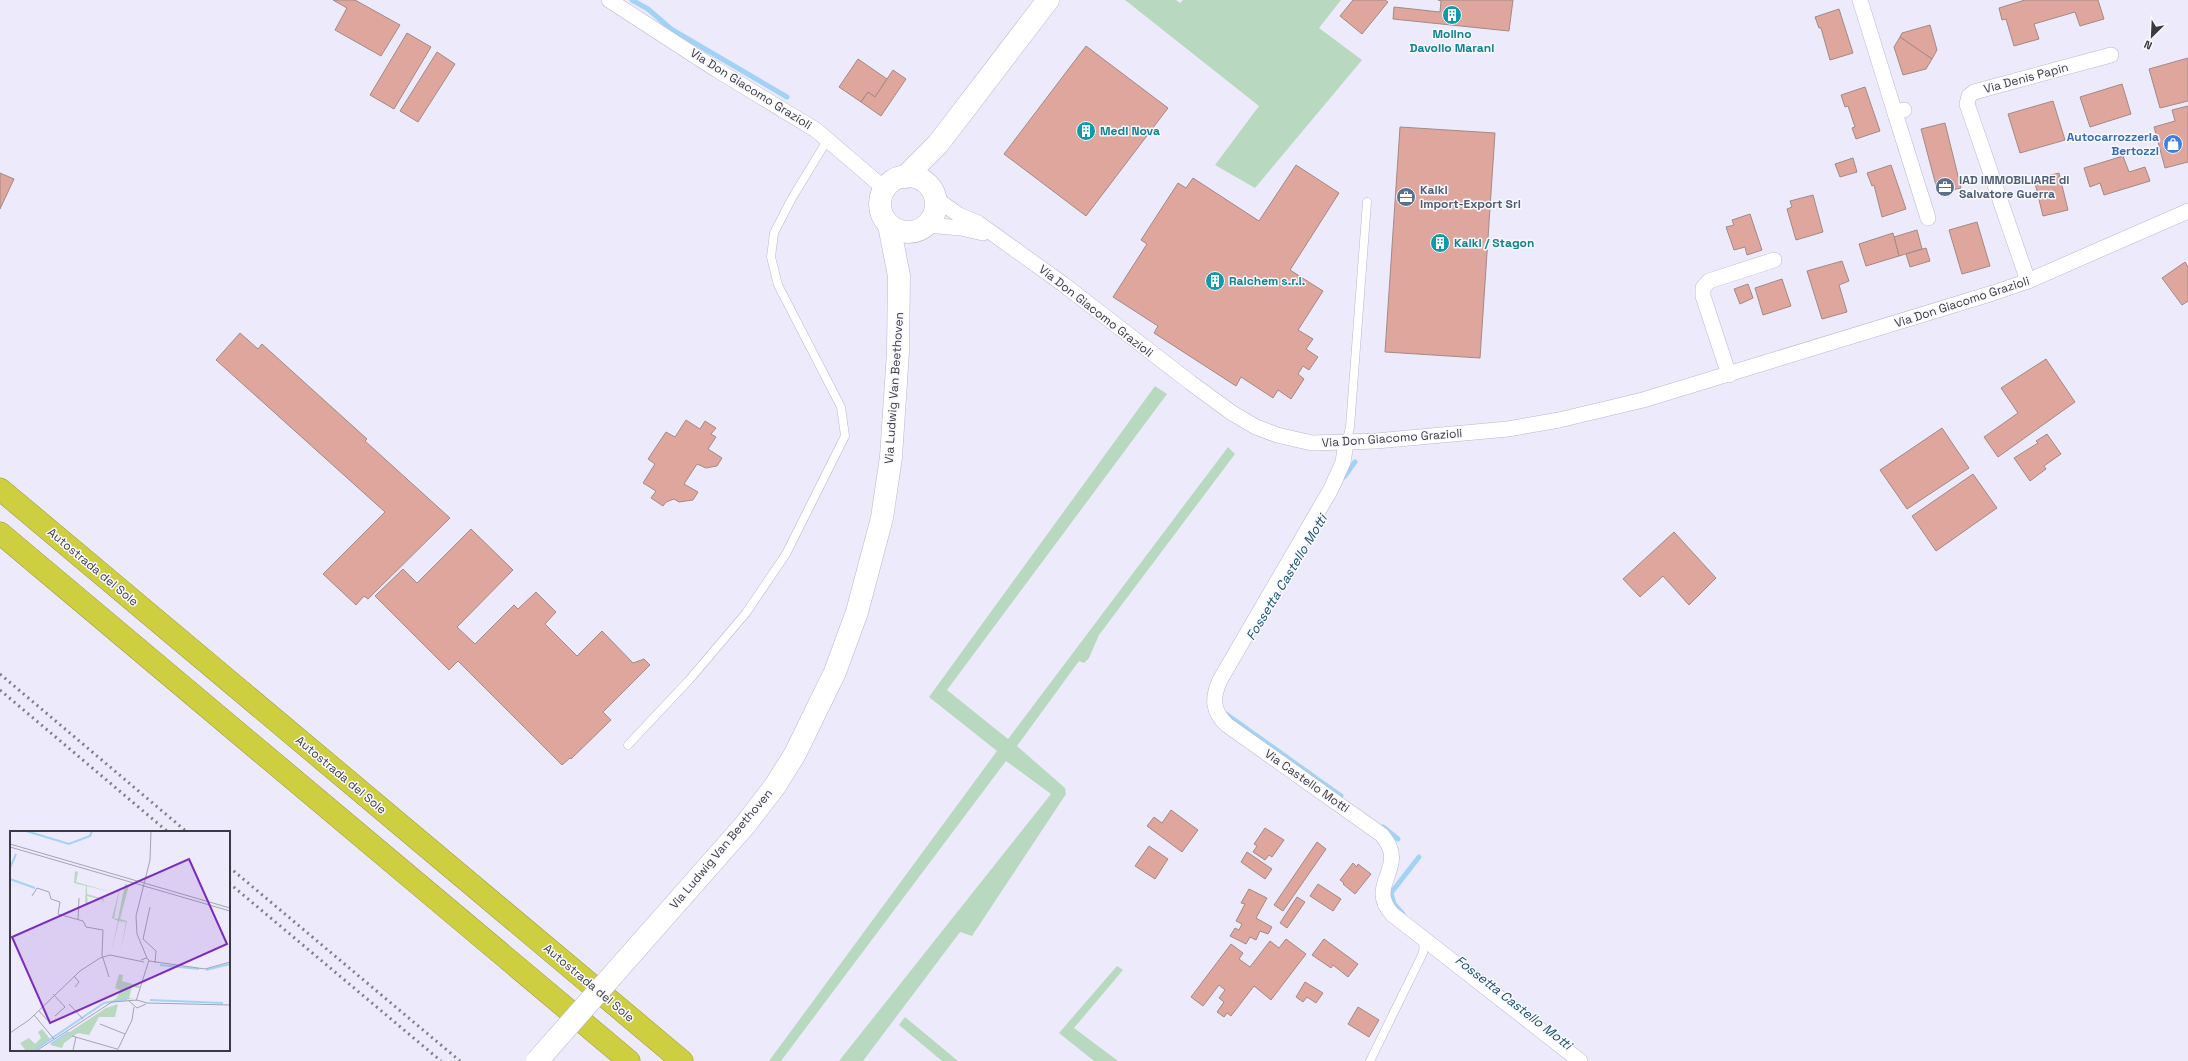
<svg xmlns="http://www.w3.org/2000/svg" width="2188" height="1061" viewBox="0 0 2188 1061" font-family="'Space Grotesk',sans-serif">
	<rect width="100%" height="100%" fill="#edeafc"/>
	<g fill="#b8d9bf">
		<polygon points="1125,0 1176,0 1180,3 1183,0 1341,0 1319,28 1362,60 1255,188 1215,165 1259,106"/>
		<polygon points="1155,386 1167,394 947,690 1008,739 1228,447 1235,454 1099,635 1089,658 1084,663 1079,661 1017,746 1065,788 1066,794 972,936 960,932 863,1061 839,1061 1051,794 1006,761 781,1061 769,1061 997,751 929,697"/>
		<polygon points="1117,966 1123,970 1074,1028 1118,1061 1094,1061 1059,1033"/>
		<polygon points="905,1017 958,1061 942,1061 899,1025"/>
	</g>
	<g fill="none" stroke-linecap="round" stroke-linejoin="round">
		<g stroke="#a3d3f4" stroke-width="5">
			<polyline points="632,0 648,9 671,29 787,97"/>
			<polyline points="1344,477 1355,462"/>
			<polyline points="1226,714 1341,796"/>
			<polyline points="1383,827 1398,839"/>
			<polyline points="1403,914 1394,904 1391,893 1419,857"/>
		</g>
	</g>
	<g fill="#dea69c" stroke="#a28a86">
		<polygon points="333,0 355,0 400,25 381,56 335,30 347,8"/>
		<polygon points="1353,0 1385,0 1388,2 1362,34 1340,16"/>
		<polygon points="1438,0 1513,0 1509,31 1393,19 1394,7 1440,12 1441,1"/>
		<polygon points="2025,0 2098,0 2104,19 2080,26 2075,12 2034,24 2039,39 2014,46 2006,19 2002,20 1999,8"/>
		<polygon points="1839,9 1853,53 1830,60 1821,28 1819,28 1815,17"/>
		<polygon points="1930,25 1937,50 1932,59 1900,37 1902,33"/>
		<polygon points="407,33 431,47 394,109 370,95"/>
		<polygon points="1900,37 1932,59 1926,69 1903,75 1894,47"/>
		<polygon points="1086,46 1168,108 1086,216 1004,154"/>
		<polygon points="437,52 455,64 418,122 400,111"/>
		<polygon points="2188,58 2188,101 2160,108 2149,69"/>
		<polygon points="858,59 887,79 875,97 868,92 861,102 839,87"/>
		<polygon points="893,70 906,79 881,116 861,102 868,92 875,97"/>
		<polygon points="2122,84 2131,114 2090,127 2080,97"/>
		<polygon points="1865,87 1880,131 1856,139 1852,128 1855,127 1848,106 1845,107 1841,95"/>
		<polygon points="2053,101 2065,140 2020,153 2008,114"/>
		<polygon points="2188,106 2188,162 2165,168 2154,127 2175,121 2172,110"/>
		<polygon points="1945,123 1961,188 1938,193 1921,129"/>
		<polygon points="1400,127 1495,133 1480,358 1385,352"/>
		<polygon points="2123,156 2129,172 2145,167 2150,181 2104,195 2100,183 2090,187 2084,168"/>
		<polygon points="1853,158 1857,172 1840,177 1835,164"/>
		<polygon points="1296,165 1339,193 1290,270 1323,291 1298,330 1313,339 1306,349 1318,357 1309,370 1303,366 1298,374 1304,379 1291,399 1278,390 1273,398 1241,377 1236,386 1154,333 1158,326 1113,297 1147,244 1141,240 1178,183 1186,188 1193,178 1259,221"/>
		<polygon points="1891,165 1906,209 1882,217 1874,185 1872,186 1867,173"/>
		<polygon points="0,173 14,179 0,209"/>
		<polygon points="2059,173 2068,210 2043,216 2034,179"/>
		<polygon points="1813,195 1823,232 1796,240 1787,209 1792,207 1790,201"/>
		<polygon points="1750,214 1762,250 1747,255 1745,247 1734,250 1726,227 1734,225 1732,220"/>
		<polygon points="1977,222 1990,266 1962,274 1949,230"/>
		<polygon points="1917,230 1922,249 1899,256 1894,237"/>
		<polygon points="1893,233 1899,256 1866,266 1859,244"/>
		<polygon points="1926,248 1930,261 1910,267 1906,254"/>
		<polygon points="1842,261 1849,281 1839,285 1847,312 1822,319 1807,271"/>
		<polygon points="2185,262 2188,267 2188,301 2182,305 2162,278"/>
		<polygon points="1782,279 1791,306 1763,315 1755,288"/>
		<polygon points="1748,284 1753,298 1740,304 1734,289"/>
		<polygon points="240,333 258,349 262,344 367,439 365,441 450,518 368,599 364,596 356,605 323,574 385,512 216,360"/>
		<polygon points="2046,359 2075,402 1998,457 1984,437 2018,413 2001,388"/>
		<polygon points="686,420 700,429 705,421 716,428 711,434 716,437 708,449 722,458 717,466 706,468 697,464 684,484 698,492 693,500 679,502 674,499 666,502 663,506 651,498 656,491 643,483 655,464 648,459 666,432 675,437"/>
		<polygon points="1942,428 1969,468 1907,509 1880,470"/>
		<polygon points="2047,434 2061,454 2044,466 2046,469 2030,481 2014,458 2038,443 2036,441"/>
		<polygon points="1973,474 1997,508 1936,551 1912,516"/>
		<polygon points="471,529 513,570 457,627 475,644 514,605 518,609 536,592 556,612 545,624 577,656 602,631 633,663 644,659 650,665 603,712 611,720 571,759 570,758 562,765 458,661 449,670 375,596 403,569 417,583"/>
		<polygon points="1674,532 1716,578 1689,605 1663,576 1640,597 1623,579"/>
		<polygon points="1171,810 1198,830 1182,852 1147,826 1154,817 1162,823"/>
		<polygon points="1265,828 1284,840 1272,857 1269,855 1265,860 1253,852 1257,846 1254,844"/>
		<polygon points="1317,842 1326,849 1283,911 1274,905"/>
		<polygon points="1149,846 1168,859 1155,879 1135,866"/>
		<polygon points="1247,852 1272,869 1265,879 1241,862"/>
		<polygon points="1353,863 1357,867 1358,864 1371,874 1355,894 1343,884 1344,883 1340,880"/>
		<polygon points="1318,884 1341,899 1333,911 1310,896"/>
		<polygon points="1249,889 1267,898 1256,918 1272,927 1268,934 1260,931 1256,940 1250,937 1246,944 1230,936 1235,928 1239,930 1242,924 1236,921 1245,904 1241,903"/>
		<polygon points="1297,897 1305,902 1287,928 1280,923"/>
		<polygon points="1286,939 1306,954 1271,1000 1254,986 1231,1016 1227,1013 1224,1017 1217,1012 1224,1002 1219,998 1225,990 1219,985 1203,1006 1191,997 1231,944 1243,953 1239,959 1250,967 1270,941 1279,948"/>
		<polygon points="1324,939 1358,964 1348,977 1333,965 1331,968 1312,955"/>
		<polygon points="1305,982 1323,993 1316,1003 1307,997 1303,1002 1296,997"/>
		<polygon points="1358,1007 1379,1020 1369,1037 1348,1024"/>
	</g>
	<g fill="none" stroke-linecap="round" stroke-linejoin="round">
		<defs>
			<g id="lane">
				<polyline points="1346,443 1350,427 1367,202"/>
				<polyline points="628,745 690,679 746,613 786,554 845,436 841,407 778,285 771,257 774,233 792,198 828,139"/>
				<polyline points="1370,1061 1423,953 1424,939"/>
			</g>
			<g id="street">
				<polyline points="609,0 717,70 816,130 885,189"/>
				<polyline points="1860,0 1895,113 1904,110"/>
				<polyline points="1895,113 1928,218"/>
				<polyline points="935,198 959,215 978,223 1063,284 1191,383 1232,413 1256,427 1277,435 1312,443 1376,441 1508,429 1559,420 1643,400 1993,293 2028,281 2188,211"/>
				<polyline points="926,225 961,228 983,233"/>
				<polyline points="2028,281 1967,104 1969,96 1974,92 2111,55"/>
				<polyline points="1729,375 1703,296 1703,288 1709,281 1774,260"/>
				<path d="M1346 443 1343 462 1331 489 1220 680C1212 698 1212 711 1227 725L1382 835C1410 868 1365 884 1392 914L1580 1061"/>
			</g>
			<g id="secondary">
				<circle cx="908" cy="204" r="28"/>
				<polyline points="905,177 938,144 1048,0"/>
				<polyline points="745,825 775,786 795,754 835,672 857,612 882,518 891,457 898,352 899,276 889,225"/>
			</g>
			<g id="highway">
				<polyline points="0,489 682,1061"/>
				<polyline points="0,533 629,1061"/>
			</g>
		</defs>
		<use href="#lane" stroke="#bcb7cd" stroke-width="9"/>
		<use href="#street" stroke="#bcb7cd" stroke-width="16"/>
		<use href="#secondary" stroke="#bcb7cd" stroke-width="23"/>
		<use href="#highway" stroke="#9a9b41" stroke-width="23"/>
		<use href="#lane" stroke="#fff" stroke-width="8"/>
		<use href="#street" stroke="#fff" stroke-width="15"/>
		<use href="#secondary" stroke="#fff" stroke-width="22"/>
		<use href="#highway" stroke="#cdcf40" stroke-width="22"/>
		<g stroke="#7f7e8a" stroke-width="3" stroke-dasharray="2 4" stroke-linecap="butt">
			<polyline points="0,674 187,832"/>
			<polyline points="0,690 168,832"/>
			<polyline points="229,867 460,1061"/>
			<polyline points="229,883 441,1061"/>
		</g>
		<defs>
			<polyline id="secondary-bridge" points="537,1061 745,825"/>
		</defs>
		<use href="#secondary-bridge" stroke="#bcb7cd" stroke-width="23" stroke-linecap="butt"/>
		<use href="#secondary-bridge" stroke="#fff" stroke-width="22"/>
	</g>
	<defs>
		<symbol id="building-disc" viewBox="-11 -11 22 22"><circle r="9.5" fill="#0f9aa8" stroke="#faf9fe"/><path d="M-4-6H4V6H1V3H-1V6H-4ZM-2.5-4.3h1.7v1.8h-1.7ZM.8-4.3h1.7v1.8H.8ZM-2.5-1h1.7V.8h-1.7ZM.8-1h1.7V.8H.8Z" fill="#fff"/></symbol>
		<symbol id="shop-disc" viewBox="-11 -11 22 22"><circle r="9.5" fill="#3f7fe0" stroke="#faf9fe"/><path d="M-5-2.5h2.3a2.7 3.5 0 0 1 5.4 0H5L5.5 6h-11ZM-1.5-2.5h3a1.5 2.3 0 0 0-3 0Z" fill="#fff"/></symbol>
		<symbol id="office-disc" viewBox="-11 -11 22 22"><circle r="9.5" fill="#5c6f8a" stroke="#faf9fe"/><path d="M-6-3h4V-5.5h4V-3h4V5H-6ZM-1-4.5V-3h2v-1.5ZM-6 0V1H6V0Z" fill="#fff"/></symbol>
	</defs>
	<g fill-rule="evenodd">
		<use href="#building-disc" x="1441" y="4" width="22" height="22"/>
		<use href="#building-disc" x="1075" y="120" width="22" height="22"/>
		<use href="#shop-disc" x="2162" y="133" width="22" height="22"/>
		<use href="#office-disc" x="1934" y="176" width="22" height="22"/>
		<use href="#office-disc" x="1395" y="186" width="22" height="22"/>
		<use href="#building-disc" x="1429" y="232" width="22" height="22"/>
		<use href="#building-disc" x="1204" y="270" width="22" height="22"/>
	</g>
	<g text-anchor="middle" stroke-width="3" stroke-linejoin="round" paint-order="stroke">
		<g font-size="12" font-weight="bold" fill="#0d838f" stroke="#faf9fe" text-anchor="start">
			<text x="1452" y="38" text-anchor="middle">Molino<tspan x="1452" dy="14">Davolio Marani</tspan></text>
			<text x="1100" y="135">Medi Nova</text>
			<text x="1454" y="247">Kalki / Stagon</text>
			<text x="1229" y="285">Raichem s.r.l.</text>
		</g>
		<g font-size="12" fill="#3b3a42" stroke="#faf9fe">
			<text transform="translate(2026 78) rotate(-15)" y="4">Via Denis Papin</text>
			<text transform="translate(751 89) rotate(32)" y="4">Via Don Giacomo Grazioli</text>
			<text transform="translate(1962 302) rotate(-18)" y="4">Via Don Giacomo Grazioli</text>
			<text transform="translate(1096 311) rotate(38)" y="4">Via Don Giacomo Grazioli</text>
			<text transform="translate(894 388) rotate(-86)" y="4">Via Ludwig Van Beethoven</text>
			<text transform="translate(1392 438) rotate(-4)" y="4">Via Don Giacomo Grazioli</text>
			<text transform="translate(93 567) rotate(40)" y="4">Autostrada del Sole</text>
			<text transform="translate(341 775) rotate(40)" y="4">Autostrada del Sole</text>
			<text transform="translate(1307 781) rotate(35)" y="4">Via Castello Motti</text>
			<text transform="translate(721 849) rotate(-50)" y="4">Via Ludwig Van Beethoven</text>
			<text transform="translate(589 983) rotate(40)" y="4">Autostrada del Sole</text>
		</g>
		<g font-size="12" font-weight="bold" fill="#366cbe" stroke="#faf9fe" text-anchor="end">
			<text x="2159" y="141">Autocarrozzeria<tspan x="2159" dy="14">Bertozzi</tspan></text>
		</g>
		<g font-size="12" font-weight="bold" fill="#4e5e75" stroke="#faf9fe" text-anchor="start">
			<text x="1959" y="184">IAD IMMOBILIARE di<tspan x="1959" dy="14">Salvatore Guerra</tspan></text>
			<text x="1420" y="194">Kalki<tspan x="1420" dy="14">Import-Export Srl</tspan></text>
		</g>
		<g font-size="13" font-style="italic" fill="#144e6e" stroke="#faf9fe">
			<text transform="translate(1286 577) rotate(-59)" y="5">Fossetta Castello Motti</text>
			<text transform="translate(1514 1002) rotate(38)" y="5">Fossetta Castello Motti</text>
		</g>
	</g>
	<g transform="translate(10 831)">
		<rect width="220" height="220" fill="#edeafc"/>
		<path d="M65 40 68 41 66 51 108 63 77 55V63L94 68 92 75 93 69 77 65 78 73 75 72 76 55 64 52ZM111 52 104 87 108 88 115 53 119 54 110 88 117 90 110 124 116 91 109 90 101 121 108 90 102 87ZM109 143 113 144 112 150 130 155 129 157 122 156 119 167 124 168 103 169 107 167 110 159 105 157ZM108 173 105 186H89L79 204 68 202 54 212 52 217 40 214 96 177ZM32 198 40 208 23 220H16L10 212 19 207 25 213 31 207 28 201Z" fill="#b8d9bf"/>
		<path fill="none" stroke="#a3d3f4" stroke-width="2" d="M16 0 59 13 80 5 82 0M0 37 6 23M0 48 25 57M150 134 189 138M196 139 220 133M140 169 213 172M41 213 59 201M23 220 94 172 117 168"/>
		<path fill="none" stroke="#a6a4b2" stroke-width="1" d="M0 13 220 77M0 16 220 80M22 65 27 57 39 61 41 68 50 71 48 83 73 90 76 96 93 99 92 124 99 146M140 76 133 108 146 120 145 132M68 89 69 67M137 127 127 103 126 85 140 29 141 0M139 130 195 138 220 131M64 145 69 151 65 156M43 163 55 176 45 185M119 170 127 177 136 173M126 170 139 129 136 127 131 129M59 173 73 188M29 180 41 193M24 184 44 208M90 193 115 203M0 202 19 189 70 140 90 127 100 124 134 131M62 205 107 218M63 219 66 206M26 220 102 171 127 169 137 172 220 174M107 220 122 189 124 176"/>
		<path fill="#7b2cbf" fill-opacity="0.15" stroke="#7b2cbf" stroke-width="2" d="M179 28 217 113 40 192 2 106Z"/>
		<rect width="220" height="220" fill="none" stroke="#3b3a42" stroke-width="2"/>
	</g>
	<g transform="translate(2152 36) rotate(204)" stroke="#faf9fe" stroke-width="3" paint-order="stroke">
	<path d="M0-3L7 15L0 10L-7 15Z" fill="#3b3a42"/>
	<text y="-6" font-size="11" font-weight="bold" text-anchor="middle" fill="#3b3a42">N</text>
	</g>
</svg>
